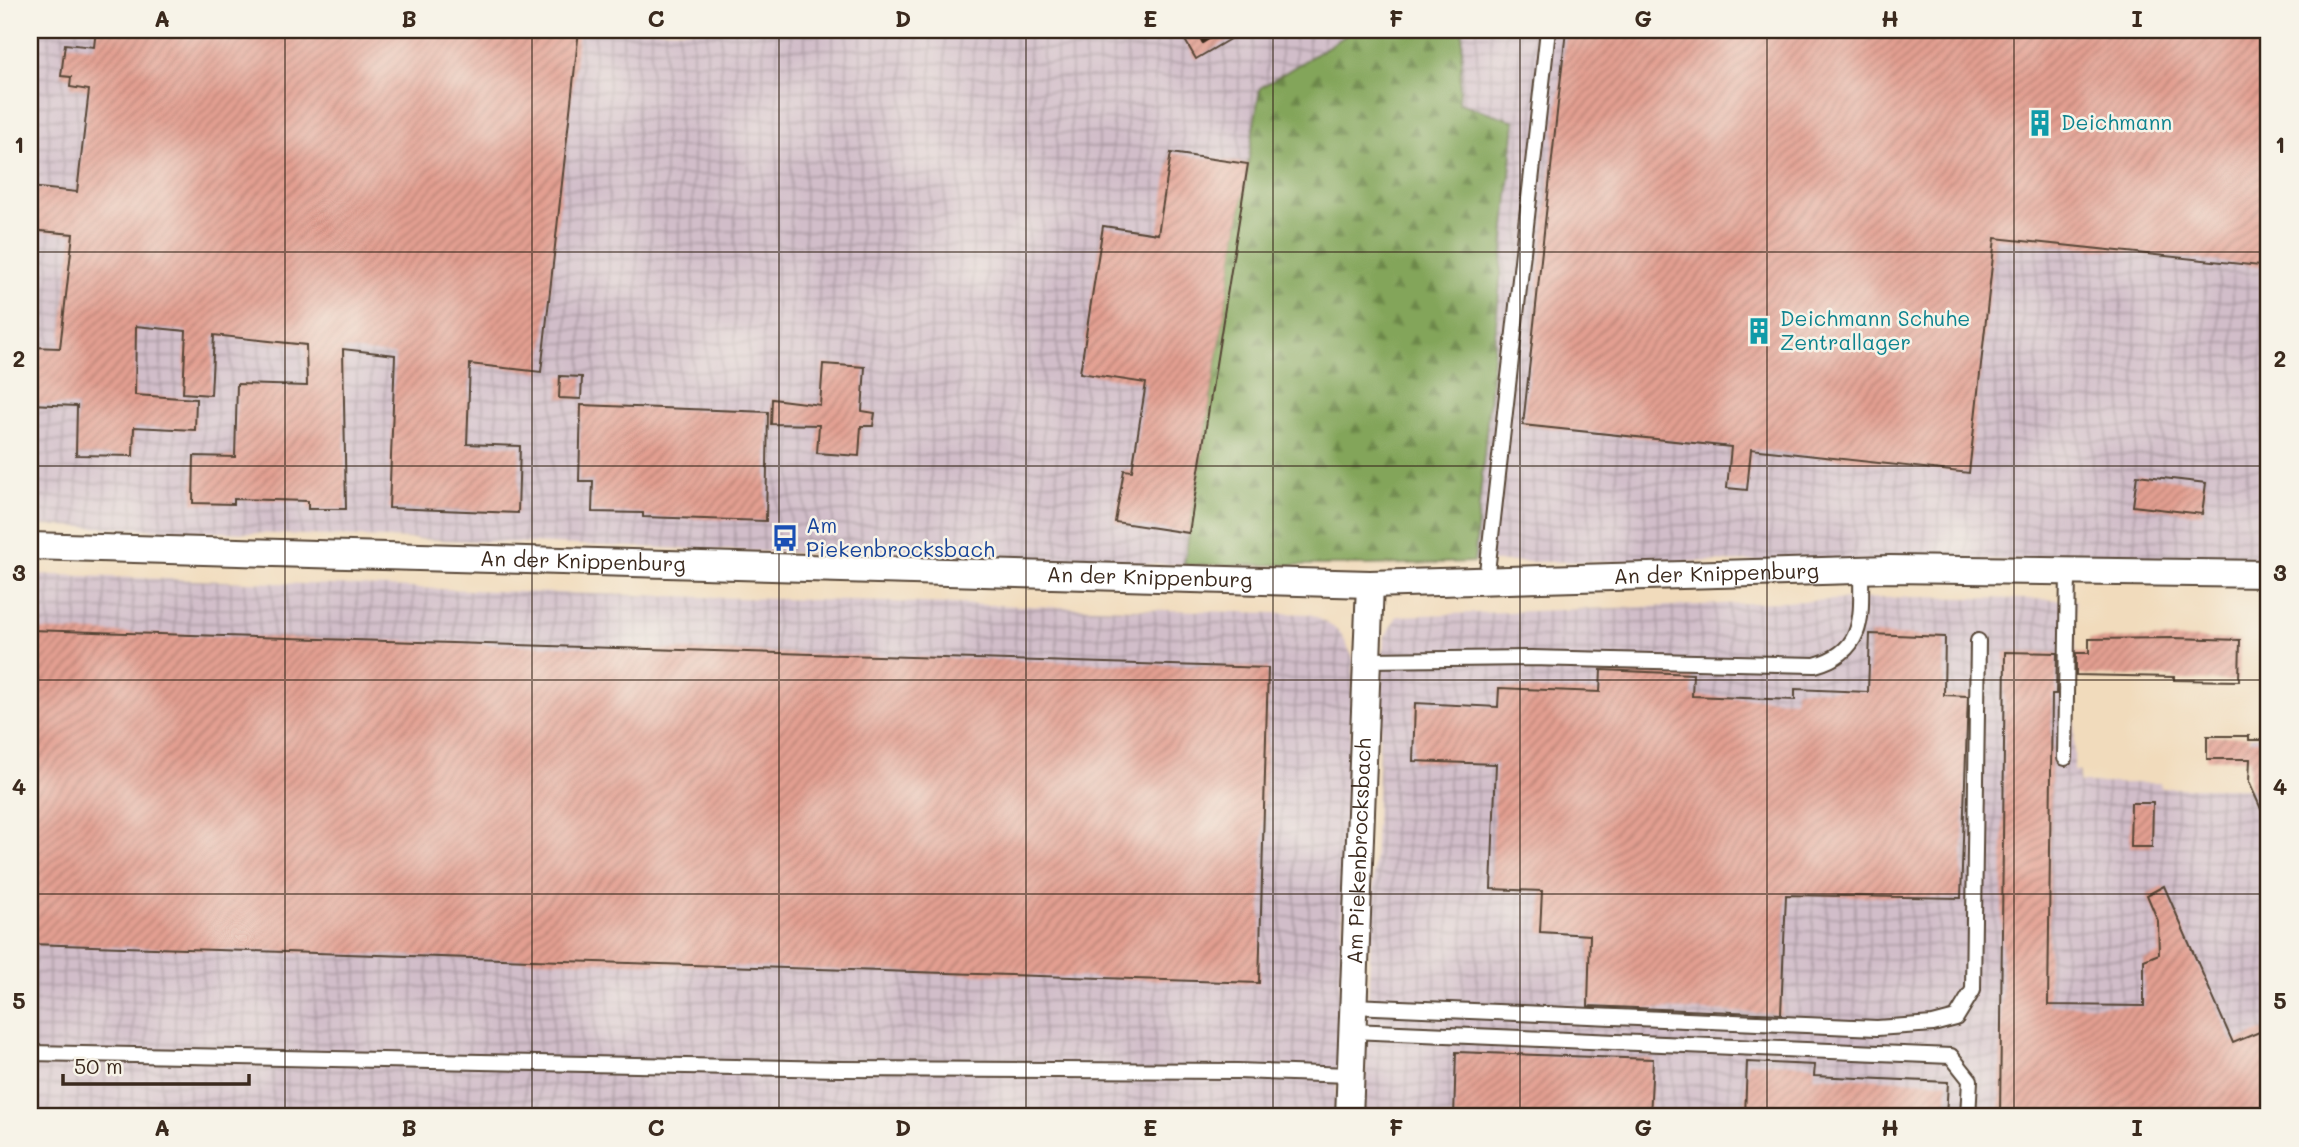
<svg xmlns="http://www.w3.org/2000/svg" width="2299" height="1147" viewBox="0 0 2299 1147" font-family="Mali,sans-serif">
	<defs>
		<pattern id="industrial-grid" width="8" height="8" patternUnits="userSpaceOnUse" patternTransform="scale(1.75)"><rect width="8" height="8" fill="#d1bdc9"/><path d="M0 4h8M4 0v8" fill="none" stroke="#ab9aa3"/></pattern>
		<pattern id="forest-firs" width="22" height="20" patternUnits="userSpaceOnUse" patternTransform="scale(1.75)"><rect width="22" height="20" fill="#83a55a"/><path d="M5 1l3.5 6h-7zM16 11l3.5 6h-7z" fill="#6c874a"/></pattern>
		<pattern id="building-hatch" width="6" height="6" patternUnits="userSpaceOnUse" patternTransform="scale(1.75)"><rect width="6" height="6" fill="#e39f91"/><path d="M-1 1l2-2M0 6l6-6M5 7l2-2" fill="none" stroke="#b98276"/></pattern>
	</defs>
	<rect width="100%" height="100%" fill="#f7f3e8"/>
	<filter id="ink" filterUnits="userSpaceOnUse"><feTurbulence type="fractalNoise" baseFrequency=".0143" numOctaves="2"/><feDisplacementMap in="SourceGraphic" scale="14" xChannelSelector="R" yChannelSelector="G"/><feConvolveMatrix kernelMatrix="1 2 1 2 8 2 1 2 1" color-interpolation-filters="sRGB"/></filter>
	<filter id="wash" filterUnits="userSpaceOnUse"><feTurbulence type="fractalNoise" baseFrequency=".00686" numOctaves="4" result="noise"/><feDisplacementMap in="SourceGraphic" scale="28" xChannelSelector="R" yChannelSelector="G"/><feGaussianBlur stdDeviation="1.57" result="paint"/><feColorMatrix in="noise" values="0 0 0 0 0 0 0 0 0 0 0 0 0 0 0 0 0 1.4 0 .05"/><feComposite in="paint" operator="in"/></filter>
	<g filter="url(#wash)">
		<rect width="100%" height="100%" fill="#f1dbbc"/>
		<g fill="url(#industrial-grid)">
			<polygon points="30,30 1355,30 1260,88 1184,565 822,554 30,525"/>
			<polygon points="1463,30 2269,30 2269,560 1474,562 1515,121 1459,103"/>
			<polygon points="30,574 525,592 1311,614 1333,627 1342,635 1354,660 1335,1117 30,1117"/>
			<polygon points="1912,597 2076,600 2074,771 2080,772 2079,783 2160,783 2161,788 2251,788 2249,782 2250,736 2269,736 2269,1117 1363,1117 1384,638 1397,616"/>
		</g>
		<polygon fill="url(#forest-firs)" stroke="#5f683c" stroke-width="2" points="1355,30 1463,30 1459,103 1515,121 1474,562 1369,565 1184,565 1260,88"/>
		<g id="blocks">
			<g fill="url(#building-hatch)">
				<polygon points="96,30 579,30 541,372 470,364 467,444 520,446 518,513 389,508 395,355 343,349 346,509 308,509 308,501 234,499 234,504 193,503 194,456 235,457 237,384 307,386 306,345 214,335 211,395 183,393 186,331 136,326 135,395 196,399 195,430 134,427 133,456 76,455 77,406 30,404 30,347 60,348 73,234 30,230 30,187 77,192 89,90 70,87 71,77 61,76 65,44 94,47"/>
				<polygon points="1179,30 1245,30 1196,59"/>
				<polygon points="1566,30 2269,30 2269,267 1995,238 1969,473 1751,449 1747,490 1727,488 1731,447 1523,425"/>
				<polygon points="1171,153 1248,164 1189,533 1115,522 1124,470 1132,471 1146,383 1080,373 1103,226 1158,234"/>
				<polygon points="823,364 865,367 862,411 875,413 873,426 861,426 859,456 817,453 819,425 771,424 772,399 820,405"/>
				<polygon points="560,376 582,377 581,399 559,398"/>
				<polygon points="581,405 768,412 766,521 643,517 643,513 592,512 593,481 579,481"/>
				<polygon points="2137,475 2206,483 2202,514 2133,506"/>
				<polygon points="30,630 1268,668 1259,983 30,944"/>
				<polygon points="1870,634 1945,637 1944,695 1968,696 1961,898 1786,895 1781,1014 1588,1006 1590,935 1540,932 1542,891 1491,889 1496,764 1413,761 1415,703 1498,707 1499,688 1600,692 1601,670 1693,674 1692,696 1795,700 1795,689 1868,692"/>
				<polygon points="2174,638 2240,640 2239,681 2174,680 2174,677 2076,675 2076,653 2089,653 2089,639"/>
				<polygon points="2005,652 2057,653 2056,694 2052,694 2048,1005 2144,1006 2144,960 2159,954 2158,921 2147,895 2164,886 2233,1043 2269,1028 2269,1117 2000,1117"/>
				<polygon points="2207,736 2249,736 2249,740 2269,740 2269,827 2249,782 2250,759 2207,759"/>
				<polygon points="2131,803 2153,803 2152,847 2130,847"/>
				<polygon points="1456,1052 1653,1059 1650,1117 1454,1117"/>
				<polygon points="1747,1062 1815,1065 1814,1076 1948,1082 1946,1117 1745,1117"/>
			</g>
		</g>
	</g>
	<g filter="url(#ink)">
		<use href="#blocks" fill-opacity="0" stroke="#564536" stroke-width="2"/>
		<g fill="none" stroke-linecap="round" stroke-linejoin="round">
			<defs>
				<g id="lane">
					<polyline points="1486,581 1548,30"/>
					<path d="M1367 660 1531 658 1815 665C1867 651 1861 614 1861 570"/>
					<polyline points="2065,758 2068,572"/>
					<polyline points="1352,1006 1877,1028 1933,1024 1956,1018 1973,990 1978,641"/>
					<polyline points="1351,1031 1951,1056 1970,1080 1968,1117"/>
					<polyline points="30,1053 840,1069 1237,1071 1350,1075"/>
				</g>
				<g id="street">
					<path id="s1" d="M30 546 1370 584 1890 569 2269 574"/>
					<path id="s2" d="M1349 1117 1370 584"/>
				</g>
			</defs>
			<use href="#lane" stroke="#564536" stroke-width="18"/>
			<use href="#street" stroke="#564536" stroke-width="30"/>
			<use href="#lane" stroke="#fff" stroke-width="14"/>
			<use href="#street" stroke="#fff" stroke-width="26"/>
			<polyline stroke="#3b2a1e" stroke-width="5" stroke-dasharray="10 5" stroke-linecap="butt" points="1201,42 1221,30"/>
		</g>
	</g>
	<path fill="none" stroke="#3b2a1e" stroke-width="2" stroke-opacity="0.55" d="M285 30V1117M532 30V1117M779 30V1117M1026 30V1117M1273 30V1117M1520 30V1117M1767 30V1117M2014 30V1117M30 252H2269M30 466H2269M30 680H2269M30 894H2269"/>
	<defs>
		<symbol id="building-bare" viewBox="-9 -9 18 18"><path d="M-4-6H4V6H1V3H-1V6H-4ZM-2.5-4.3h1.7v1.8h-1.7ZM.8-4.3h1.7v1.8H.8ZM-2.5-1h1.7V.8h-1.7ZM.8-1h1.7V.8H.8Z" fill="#0f9aa8" stroke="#f7f3e8" stroke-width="2.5" paint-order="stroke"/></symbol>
		<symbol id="bus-bare" viewBox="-9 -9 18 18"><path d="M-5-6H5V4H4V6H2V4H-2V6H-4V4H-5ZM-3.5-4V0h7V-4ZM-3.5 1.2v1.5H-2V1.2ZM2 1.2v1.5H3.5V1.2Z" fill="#1a4fb4" stroke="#f7f3e8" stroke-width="2.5" paint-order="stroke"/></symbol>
	</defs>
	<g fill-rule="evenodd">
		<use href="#building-bare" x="2021" y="104" width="38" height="38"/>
		<use href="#building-bare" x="1740" y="312" width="38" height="38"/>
		<use href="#bus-bare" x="766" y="519" width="38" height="38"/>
	</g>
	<g text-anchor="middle" stroke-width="5" stroke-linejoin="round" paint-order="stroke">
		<g font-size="21" fill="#0d838f" stroke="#f7f3e8" text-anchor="start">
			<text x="2061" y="130">Deichmann</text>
			<text x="1780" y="326">Deichmann Schuhe<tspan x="1780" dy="24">Zentrallager</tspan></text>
		</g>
		<g font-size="21" fill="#164399" stroke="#f7f3e8" text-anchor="start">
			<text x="806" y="533">Am<tspan x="806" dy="24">Piekenbrocksbach</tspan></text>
		</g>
		<g font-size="21" fill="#3b2a1e" stroke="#f7f3e8">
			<text dy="7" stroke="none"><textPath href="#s1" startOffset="553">An der Knippenburg</textPath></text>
			<text dy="7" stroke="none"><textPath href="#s1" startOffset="1687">An der Knippenburg</textPath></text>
			<text dy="7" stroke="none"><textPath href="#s1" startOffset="1120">An der Knippenburg</textPath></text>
			<text dy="7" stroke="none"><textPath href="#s2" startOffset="266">Am Piekenbrocksbach</textPath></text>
		</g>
	</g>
	<rect width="2299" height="1147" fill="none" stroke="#f7f3e8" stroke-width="77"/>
	<path d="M63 1074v10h186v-10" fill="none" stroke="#3b2a1e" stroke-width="3.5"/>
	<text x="74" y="1074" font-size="21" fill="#3b2a1e" stroke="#f7f3e8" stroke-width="5" paint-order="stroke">50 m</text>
	<rect x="38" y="38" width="2222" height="1070" fill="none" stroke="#3b2a1e" stroke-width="2.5"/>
	<g font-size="23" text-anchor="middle" font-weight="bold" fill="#3b2a1e">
		<text x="162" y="27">A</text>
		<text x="409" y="27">B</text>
		<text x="656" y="27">C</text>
		<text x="903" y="27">D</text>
		<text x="1150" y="27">E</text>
		<text x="1396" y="27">F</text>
		<text x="1643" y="27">G</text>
		<text x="1890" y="27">H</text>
		<text x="2137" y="27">I</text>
		<text x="19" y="153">1</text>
		<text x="2280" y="153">1</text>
		<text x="19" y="367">2</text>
		<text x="2280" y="367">2</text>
		<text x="19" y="581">3</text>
		<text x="2280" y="581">3</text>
		<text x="19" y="795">4</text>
		<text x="2280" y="795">4</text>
		<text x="19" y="1009">5</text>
		<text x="2280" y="1009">5</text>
		<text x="162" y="1136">A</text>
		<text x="409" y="1136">B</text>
		<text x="656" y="1136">C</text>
		<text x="903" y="1136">D</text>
		<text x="1150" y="1136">E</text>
		<text x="1396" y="1136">F</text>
		<text x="1643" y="1136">G</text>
		<text x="1890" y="1136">H</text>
		<text x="2137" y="1136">I</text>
	</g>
</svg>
